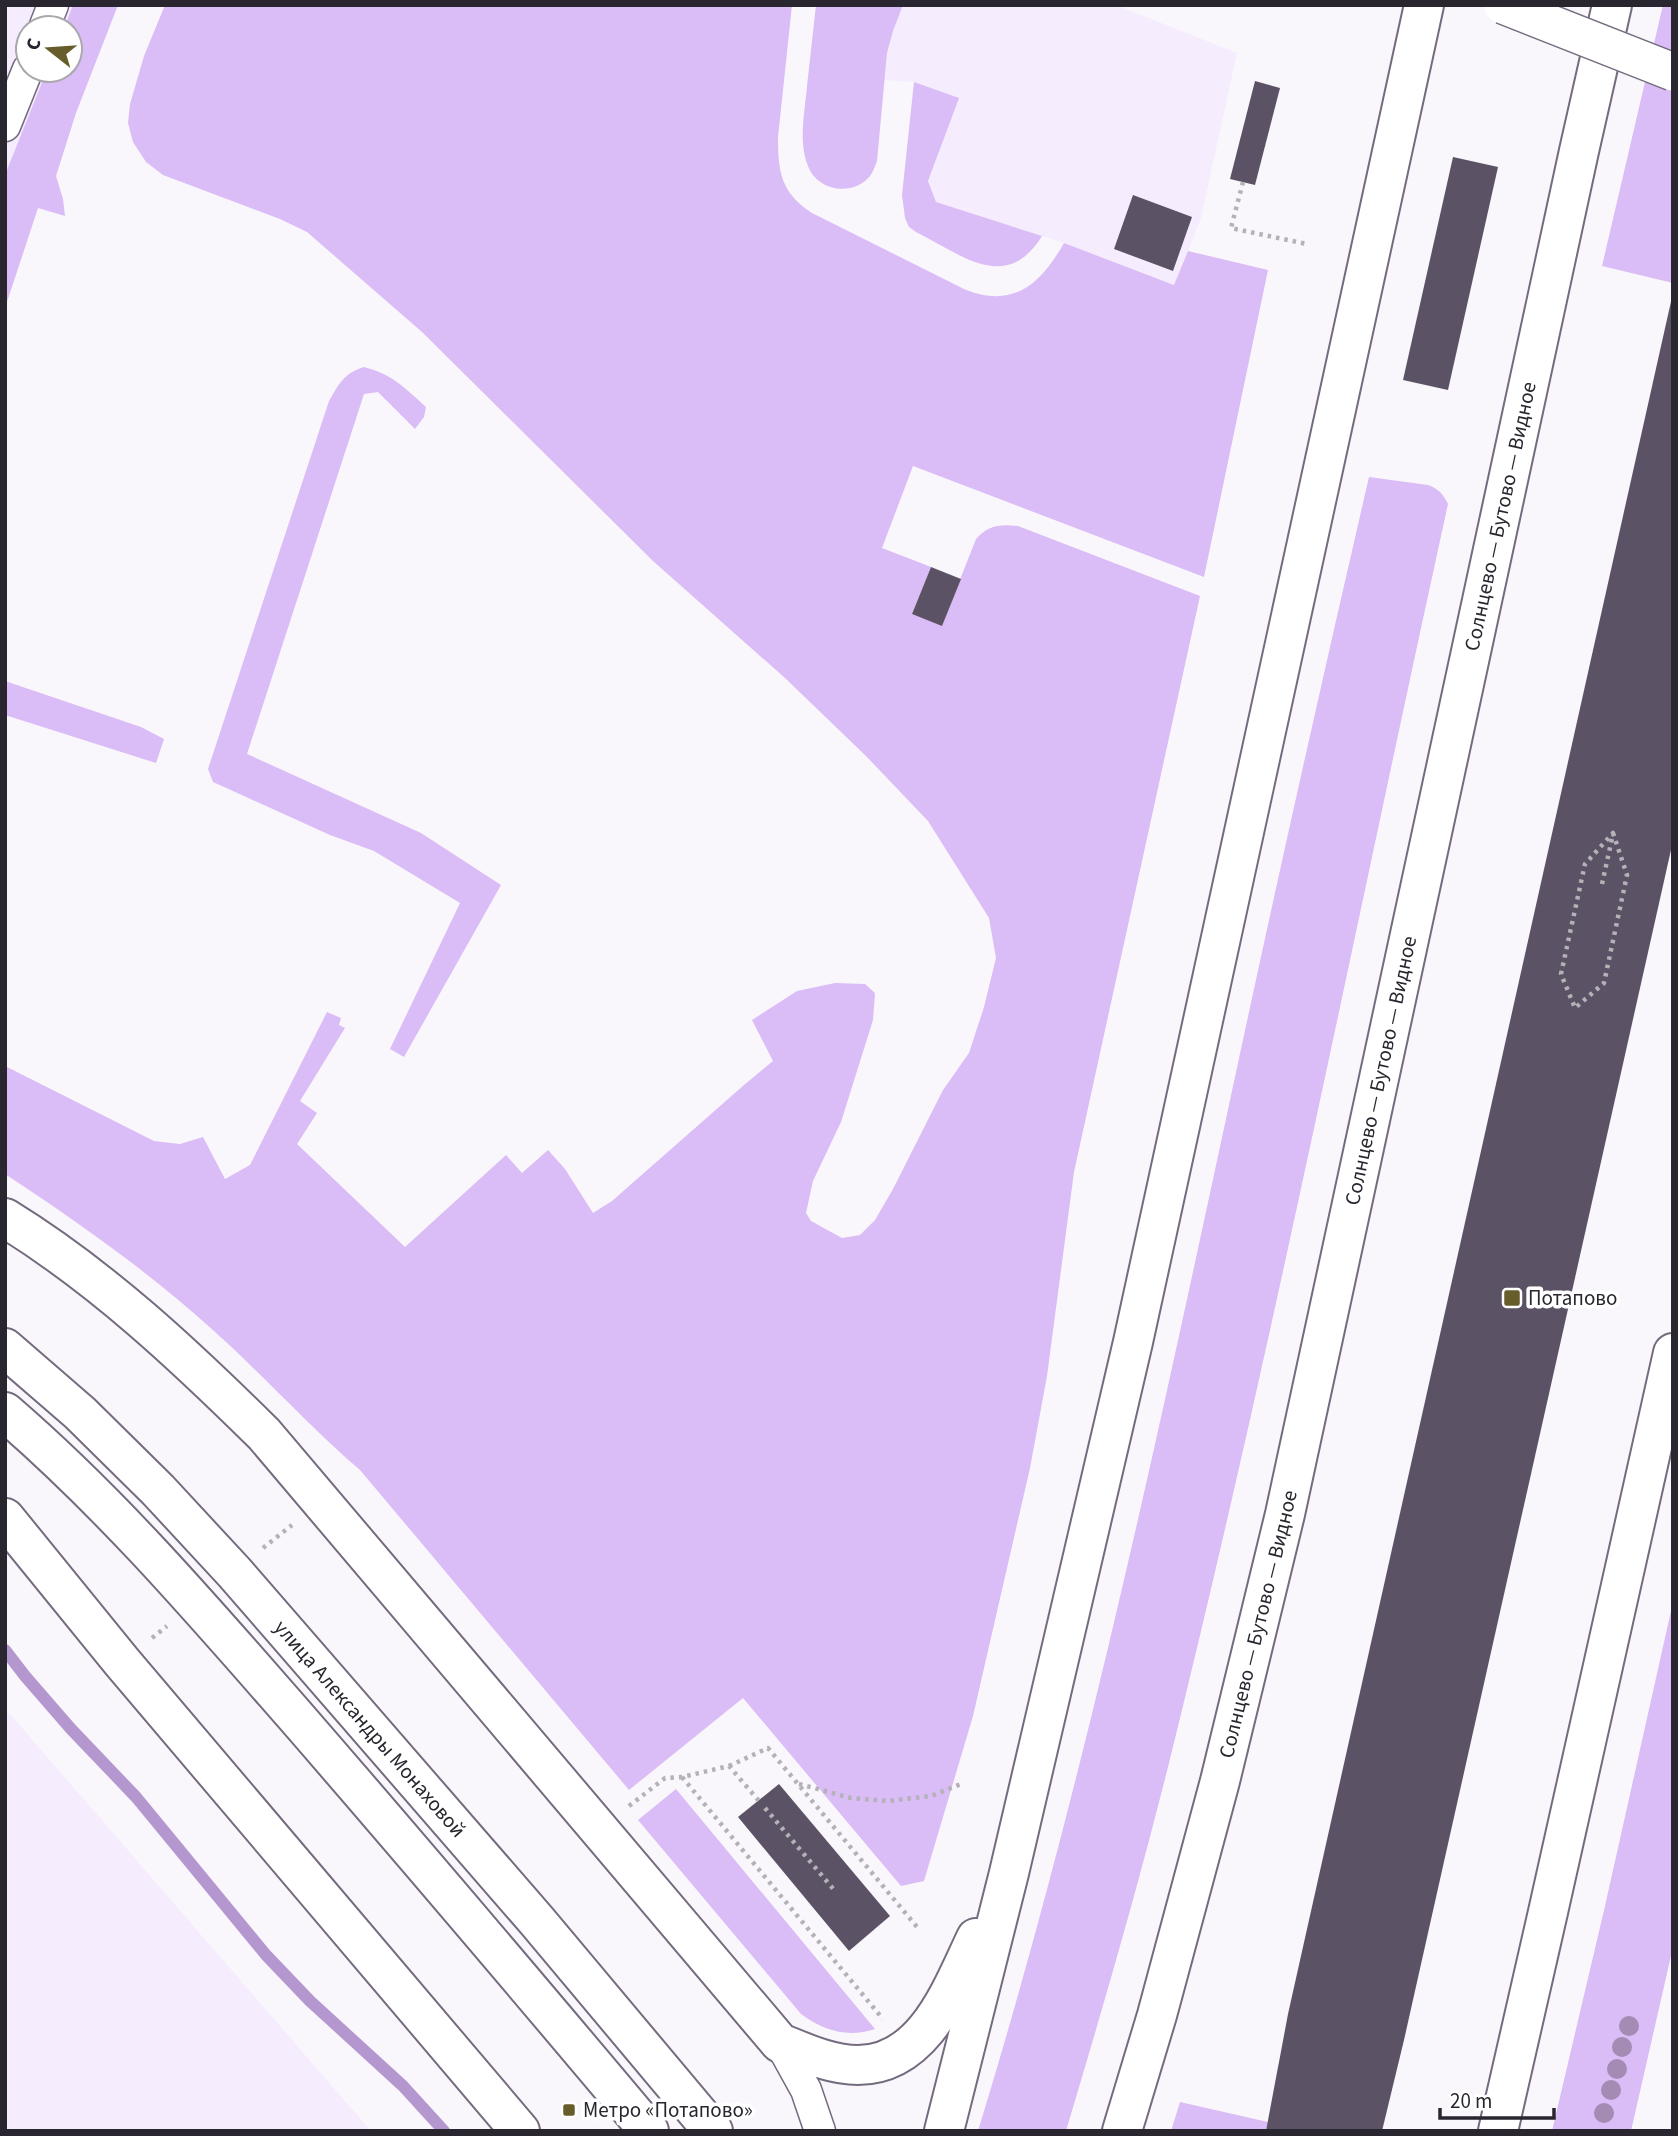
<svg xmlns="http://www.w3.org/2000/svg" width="1678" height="2136" viewBox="0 0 1678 2136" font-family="'Source Sans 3',sans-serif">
	<rect width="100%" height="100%" fill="#faf7fc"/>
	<g fill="#f5ecfe">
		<polygon points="5,5 92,5 70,28 28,28 28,70 67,70 5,224"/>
		<polygon points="903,5 1116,5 1237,53 1201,218 1175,285 1064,243 936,202 928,181 958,98 914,82 885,80 887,53 893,31"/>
		<polygon points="5,1713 10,1714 371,2131 5,2131"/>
	</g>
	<g fill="#dabcf6">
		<polygon points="73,5 118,5 76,113 56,176 63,199 65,216 38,208 5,308 5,175 47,70 70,70 70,28 64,28"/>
		<path d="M165 5H792L778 137C778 172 781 193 812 213L964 289C1013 309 1040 285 1064 243L1174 285 1188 251 1268 270 1204 577 913 466 882 548 931 567 912 614 942 625 976 539C988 525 1000 524 1018 526L1200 596 1074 1172 1047 1376 1030 1468 973 1716 924 1881 901 1886 743 1698 629 1790 360 1470C309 1426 264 1376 214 1331 149 1272 78 1222 5 1174V1066L154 1141 180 1144 203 1137 225 1179 250 1165 327 1012 341 1018 339 1025 345 1028 300 1101 317 1113 297 1144 405 1247 506 1155 522 1173 548 1150 565 1169 593 1213 612 1201 744 1085 773 1061 752 1020 797 991 835 983 865 984 875 993 873 1020 841 1122 813 1181 806 1213 811 1221 842 1238 860 1235 875 1220 893 1189 943 1090 969 1053 984 1007 996 958 989 918 928 821 866 756 785 678 653 561 422 332 307 232 280 219 163 175 146 162 133 142 128 123 130 104 144 56Z"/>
		<path d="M816 5H903L893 31 887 53 877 161C875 166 873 172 870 176 853 197 817 191 808 166 798 141 805 111 807 86 810 59 813 32 816 5Z"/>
		<polygon points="1663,5 1673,5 1673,283 1602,266"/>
		<path d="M914 82 959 98 928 181 936 202 1042 236C1006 294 962 255 916 232L909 227 905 218 902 195Z"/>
		<path d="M364 367C392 374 405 388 426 407L424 417 415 429 378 392 364 394 247 754 421 833 501 885 404 1057 390 1049 460 903 374 851 330 835 213 782 208 769 329 401C339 384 344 373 364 367Z"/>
		<path d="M1369 477 1428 485C1439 489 1443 494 1448 504 1356 923 1273 1343 1170 1759 1139 1884 1103 2007 1066 2131H978C1084 1785 1159 1430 1235 1077 1278 876 1323 676 1369 477Z"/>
		<polygon points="5,681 141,727 164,739 156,763 5,715"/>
		<polygon points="1673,1602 1673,1947 1631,2131 1552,2131 1605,1906"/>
		<path d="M676 1789 875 2029C848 2038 824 2031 801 2014L638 1820Z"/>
		<polygon points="1180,2102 1268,2122 1266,2131 1171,2131"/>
	</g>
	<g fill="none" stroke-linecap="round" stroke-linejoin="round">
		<polyline stroke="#b597d0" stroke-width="12" points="5,1650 25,1676 71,1729 136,1797 266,1955 310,2001 403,2086 444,2131"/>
	</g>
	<g fill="#5c5266">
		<polygon points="1255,81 1280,88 1255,185 1230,179"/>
		<polygon points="1453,157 1498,167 1448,390 1403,380"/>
		<polygon points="1133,195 1192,217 1173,271 1114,249"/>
		<polygon points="1672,297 1673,841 1404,2040 1382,2131 1266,2131 1288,2014"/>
		<polygon points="931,567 961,579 942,626 912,614"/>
		<polygon points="779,1784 890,1916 849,1951 738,1817"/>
	</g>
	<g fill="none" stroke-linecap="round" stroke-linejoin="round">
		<defs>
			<g id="minor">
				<polyline points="44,28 53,5"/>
				<polyline points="5,126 28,69"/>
				<polyline points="780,2043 806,2090 820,2131"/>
			</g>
			<g id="secondary">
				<path d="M5 1218C101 1277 184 1355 264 1434L780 2043C805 2053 831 2065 858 2065 925 2065 952 1988 976 1938"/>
				<path id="s1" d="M5 1348 80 1413 158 1490 234 1572 537 1921 713 2131"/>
				<path d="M5 1412C113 1505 205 1613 298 1719 416 1855 533 1993 649 2131"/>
				<polyline points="5,1518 122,1662 520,2131"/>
				<polyline points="944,2131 1009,1873 1133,1342 1424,5"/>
				<path id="s2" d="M1122 2131 1157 2015 1220 1781 1285 1514 1579 151 1612 5"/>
				<polyline points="1498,2131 1548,1912 1673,1353"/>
			</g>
		</defs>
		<use href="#minor" stroke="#756b7f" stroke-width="33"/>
		<use href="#secondary" stroke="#756b7f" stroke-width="42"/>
		<g stroke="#b4b1b7" stroke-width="4.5" stroke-dasharray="3.5 5" stroke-linecap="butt">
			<polyline points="1243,182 1231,228 1307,244"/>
			<polygon points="1613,833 1627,875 1604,983 1575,1008 1561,974 1585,864"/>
			<polyline points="1602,884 1613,834"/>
			<polyline points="263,1548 292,1525"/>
			<polyline points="152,1638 167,1626"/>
			<polyline points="729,1766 768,1748 917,1927"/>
			<polyline points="682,1777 883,2019"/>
			<polyline points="799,1784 851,1798 888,1801 931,1796 961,1784"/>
			<polyline points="629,1806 665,1778 682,1777 729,1766 759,1801"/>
			<polyline points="765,1808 835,1891"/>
		</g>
		<use href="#minor" stroke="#fff" stroke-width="30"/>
		<use href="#secondary" stroke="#fff" stroke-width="38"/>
		<defs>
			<polyline id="tertiary-bridge" points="1503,5 1673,72"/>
		</defs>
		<use href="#tertiary-bridge" stroke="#756b7f" stroke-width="40" stroke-linecap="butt"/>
		<use href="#tertiary-bridge" stroke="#fff" stroke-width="37"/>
	</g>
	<g fill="#a38bb3">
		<circle cx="1629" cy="2026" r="10"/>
		<circle cx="1622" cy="2047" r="10"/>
		<circle cx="1617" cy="2069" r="10"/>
		<circle cx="1611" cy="2090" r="10"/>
		<circle cx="1604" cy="2113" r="10"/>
	</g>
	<g fill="#675d2a" stroke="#fff" stroke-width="2.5">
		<rect x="1503" y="1289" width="18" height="18" rx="3.5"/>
		<rect x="562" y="2103" width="14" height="14" rx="3.5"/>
	</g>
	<g text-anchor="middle" stroke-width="7" stroke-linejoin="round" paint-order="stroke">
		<g font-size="21" fill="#2a262f" stroke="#fff">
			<text dy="7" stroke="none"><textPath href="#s2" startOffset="1659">Солнцево — Бутово — Видное</textPath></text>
			<text dy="7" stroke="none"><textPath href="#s2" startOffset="1092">Солнцево — Бутово — Видное</textPath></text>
			<text dy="7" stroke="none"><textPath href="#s2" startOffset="525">Солнцево — Бутово — Видное</textPath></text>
			<text dy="7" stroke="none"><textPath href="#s1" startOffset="528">улица Александры Монаховой</textPath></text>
		</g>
		<g font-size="21" fill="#2a262f" stroke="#fff" text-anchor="start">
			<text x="1528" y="1305">Потапово</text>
			<text x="583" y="2117">Метро «Потапово»</text>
		</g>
	</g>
	<rect width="1678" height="2136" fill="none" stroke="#2a262f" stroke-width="14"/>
	<g transform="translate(49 49) rotate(287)"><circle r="33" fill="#ffffff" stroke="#aaa8ac" stroke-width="2"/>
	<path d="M0-5L12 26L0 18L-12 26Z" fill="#675d2a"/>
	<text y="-10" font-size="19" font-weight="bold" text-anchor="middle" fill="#2a262f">С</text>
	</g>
	<path d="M1440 2108v10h114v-10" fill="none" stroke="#2a262f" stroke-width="3.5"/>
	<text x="1450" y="2108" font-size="21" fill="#2a262f" stroke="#ffffff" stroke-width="5" paint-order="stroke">20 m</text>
</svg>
